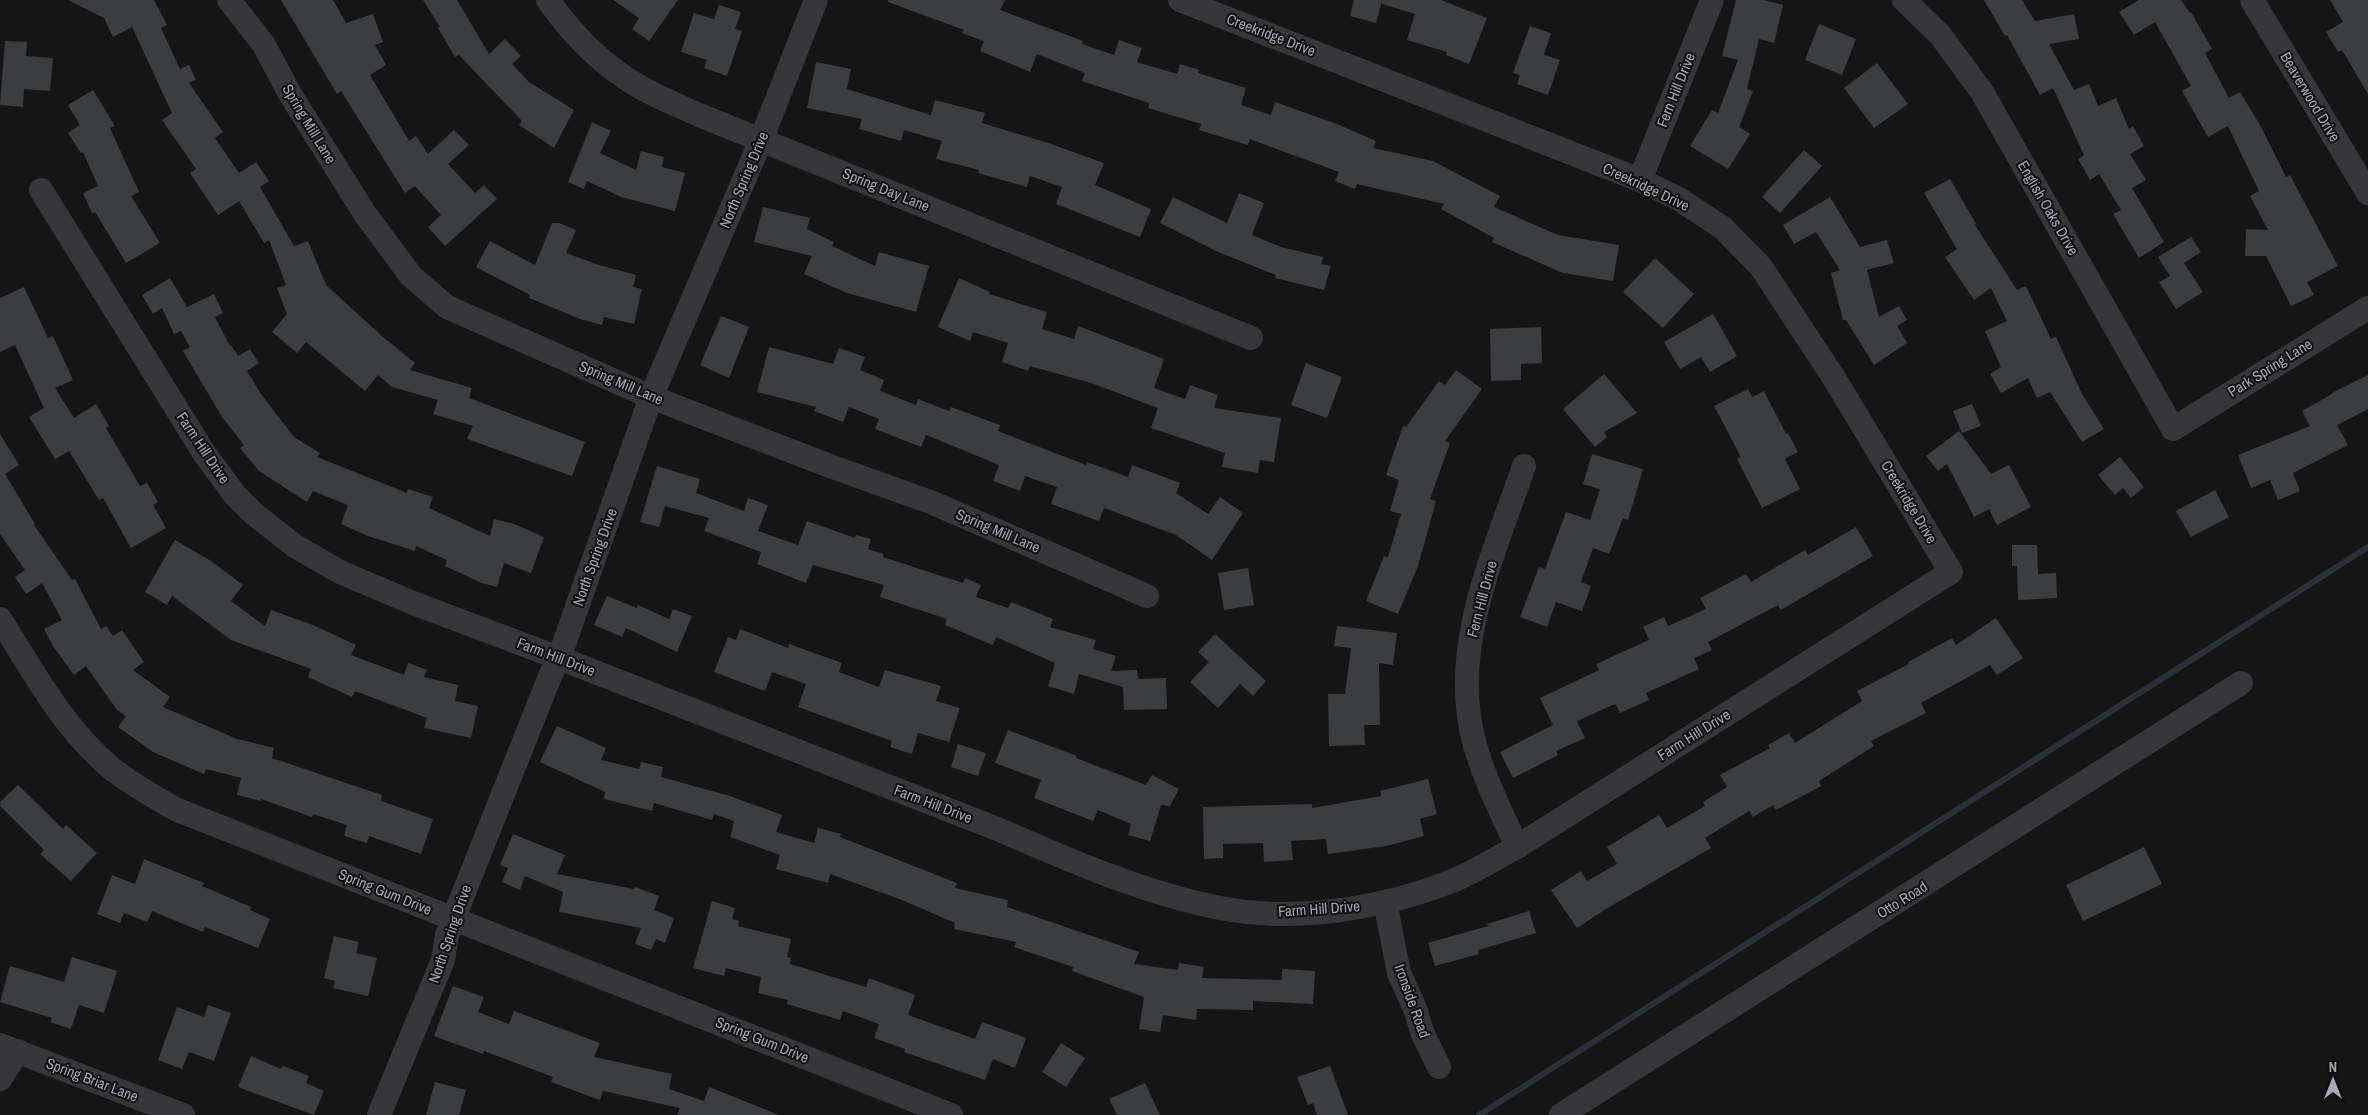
<svg xmlns="http://www.w3.org/2000/svg" width="2368" height="1115" viewBox="0 0 2368 1115" font-family="'Archivo Narrow',sans-serif">
	<rect width="100%" height="100%" fill="#151516"/>
	<g fill="none" stroke-linecap="round" stroke-linejoin="round">
		<polyline stroke="#2b313a" stroke-width="6" points="1479,1115 2368,547"/>
	</g>
	<g fill="#3c3d40">
		<polygon points="68,0 154,0 167,25 161,28 180,69 189,65 196,80 189,83 223,132 215,138 239,173 256,162 269,181 260,187 294,246 308,241 326,285 383,337 415,363 410,370 472,388 469,398 585,442 572,476 467,439 473,426 433,414 438,400 392,387 378,375 365,391 306,342 297,353 272,332 287,314 277,288 286,285 269,240 264,243 239,201 218,215 190,173 196,169 162,120 172,113 132,27 113,37 104,18"/>
		<polygon points="281,0 333,0 346,23 373,14 383,42 375,45 386,65 370,75 409,141 416,136 428,154 454,130 469,145 448,164 475,193 484,185 497,199 445,246 428,227 441,215 415,186 405,193 341,91 337,94"/>
		<polygon points="423,0 457,0 489,54 505,39 521,56 512,64 529,82 574,110 554,148 519,125 522,121 459,55 455,57 438,28 440,27"/>
		<polygon points="613,0 678,0 649,41 632,29 639,18"/>
		<polygon points="888,0 1005,0 1000,10 1083,41 1082,44 1114,55 1119,40 1142,48 1137,62 1177,74 1180,64 1199,70 1198,73 1246,88 1241,105 1271,115 1275,102 1337,124 1376,141 1373,148 1433,161 1500,196 1494,207 1558,235 1619,245 1613,281 1563,273 1492,242 1494,238 1441,209 1444,204 1357,184 1355,189 1335,181 1339,172 1250,139 1248,145 1199,130 1201,124 1148,108 1149,103 1082,81 1085,73 1037,54 1030,72 980,51 984,41 962,33 964,30 888,2"/>
		<polygon points="1354,0 1382,0 1376,23 1350,16"/>
		<polygon points="1382,0 1441,0 1487,18 1469,64 1446,55 1447,52 1407,40 1415,14 1382,4"/>
		<polygon points="1736,0 1764,0 1783,5 1774,43 1759,39 1747,89 1753,91 1739,127 1750,134 1728,169 1690,146 1712,110 1718,113 1738,60 1722,56"/>
		<polygon points="1984,0 2022,0 2035,21 2074,14 2079,39 2049,44 2074,90 2089,84 2098,106 2116,98 2129,129 2133,126 2144,146 2130,154 2146,180 2132,188 2164,242 2139,258 2113,214 2121,210 2099,174 2090,180 2078,159 2084,155 2053,88 2040,95 2007,35 2005,36"/>
		<polygon points="2139,0 2181,0 2190,13 2191,12 2212,49 2205,53 2229,98 2240,92 2260,125 2286,177 2290,175 2338,266 2307,282 2314,295 2291,306 2266,256 2245,256 2246,229 2268,230 2250,196 2259,191 2228,126 2208,137 2182,91 2191,86 2155,22 2134,35 2119,12"/>
		<polygon points="2330,0 2368,0 2368,94 2342,50 2338,52 2326,32 2343,22"/>
		<polygon points="719,5 741,12 735,29 742,31 727,76 704,68 707,60 681,52 694,13 714,19"/>
		<polygon points="1819,24 1856,39 1842,75 1805,60"/>
		<polygon points="1530,26 1551,33 1544,55 1560,60 1548,95 1517,84 1520,75 1513,73"/>
		<polygon points="5,41 27,42 26,56 53,58 50,91 24,89 23,107 0,105"/>
		<polygon points="816,62 851,69 847,89 931,115 935,100 985,113 982,123 1048,143 1104,163 1095,185 1151,209 1140,237 1056,204 1062,187 1030,176 1027,187 978,173 979,170 936,159 942,141 904,130 901,141 859,129 862,119 807,108"/>
		<polygon points="1877,63 1908,104 1874,128 1844,88"/>
		<polygon points="93,90 115,126 110,128 139,192 131,196 160,243 126,263 95,212 92,213 83,193 98,186 83,152 81,153 68,133 80,125 68,105"/>
		<polygon points="592,122 611,131 600,153 636,170 641,151 664,157 662,167 685,173 675,211 621,197 587,181 584,189 568,182"/>
		<polygon points="1804,150 1822,166 1780,213 1762,197"/>
		<polygon points="1950,179 1976,224 1975,225 2017,290 2026,286 2051,339 2056,337 2082,394 2104,429 2082,442 2050,392 2037,398 2028,378 2001,393 1990,374 2001,367 1985,331 2007,321 1991,288 1974,300 1945,257 1957,249 1924,193"/>
		<polygon points="1239,193 1264,203 1252,235 1281,247 1323,257 1321,264 1331,266 1324,290 1275,278 1276,275 1216,251 1160,223 1173,197 1227,223"/>
		<polygon points="1830,197 1860,247 1887,240 1894,263 1867,270 1879,317 1899,306 1907,320 1897,326 1907,343 1874,365 1846,320 1843,320 1831,273 1840,270 1816,232 1794,244 1783,225"/>
		<polygon points="763,207 810,218 807,229 834,242 832,246 875,266 879,252 929,266 916,312 847,293 804,274 812,256 754,242"/>
		<polygon points="552,223 559,223 576,230 566,253 596,264 636,275 633,287 642,289 634,324 604,317 602,325 580,319 529,298 530,295 476,267 490,241 535,265"/>
		<polygon points="2191,237 2201,252 2184,263 2203,292 2176,309 2159,282 2170,276 2158,257"/>
		<polygon points="1655,258 1694,294 1663,328 1623,292"/>
		<polygon points="170,278 187,307 214,294 223,313 215,317 230,346 231,345 238,356 250,349 259,363 247,371 261,394 294,437 320,453 317,457 407,493 408,489 433,497 429,508 490,536 494,519 514,524 544,537 531,573 504,563 497,587 482,583 445,566 447,560 416,546 415,551 368,536 341,524 348,505 313,491 307,502 259,471 240,448 244,445 222,417 183,351 190,347 181,331 174,334 162,308 153,314 142,295"/>
		<polygon points="959,278 990,292 989,294 1047,312 1042,329 1074,339 1078,326 1164,359 1154,388 1185,399 1190,385 1218,395 1214,408 1281,418 1274,462 1260,460 1258,473 1222,467 1225,453 1151,428 1158,408 1091,383 1030,366 1028,371 1002,362 1008,343 973,332 970,341 938,327"/>
		<polygon points="24,287 48,338 53,336 73,380 55,388 74,418 96,404 109,426 106,428 140,486 147,483 158,502 153,505 166,528 131,548 103,498 99,500 69,451 55,459 29,417 44,408 15,345 0,352 0,298"/>
		<polygon points="1713,314 1737,356 1710,372 1701,357 1680,369 1664,342"/>
		<polygon points="721,316 749,327 729,378 700,365"/>
		<polygon points="1541,327 1542,363 1521,364 1521,380 1491,381 1490,329"/>
		<polygon points="769,347 833,364 839,348 865,357 860,370 884,380 880,391 916,405 918,399 949,411 951,407 1000,425 998,431 1086,465 1087,462 1128,477 1132,465 1180,483 1176,493 1208,514 1220,497 1243,513 1212,560 1176,535 1104,508 1099,521 1051,504 1057,487 1025,476 1020,491 993,481 999,465 963,450 926,435 921,447 875,429 879,419 849,407 843,422 814,411 816,407 757,392"/>
		<polygon points="1306,363 1342,377 1327,418 1291,405"/>
		<polygon points="1456,370 1482,389 1445,441 1450,443 1430,499 1436,501 1418,566 1398,614 1366,601 1384,556 1388,557 1401,514 1390,511 1399,480 1386,475 1403,426 1406,427 1439,381 1445,385"/>
		<polygon points="1604,374 1637,413 1604,432 1607,437 1595,447 1563,409"/>
		<polygon points="2368,375 2368,409 2337,425 2348,445 2293,473 2300,491 2278,500 2270,480 2251,488 2238,455 2310,426 2302,411 2332,394 2332,393"/>
		<polygon points="1748,389 1752,397 1764,391 1786,434 1788,433 1798,452 1785,459 1800,489 1762,508 1737,459 1741,457 1714,406"/>
		<polygon points="1972,404 1981,426 1962,433 1953,411"/>
		<polygon points="1959,431 1991,474 2009,465 2031,507 1997,525 1989,509 1974,517 1947,464 1938,471 1926,456"/>
		<polygon points="0,434 19,465 5,474 35,524 34,525 72,580 75,579 101,629 106,626 113,636 122,630 144,662 133,670 170,697 163,707 237,739 274,748 272,758 382,795 381,801 433,819 421,854 369,836 367,843 344,836 347,825 313,814 312,817 261,799 261,801 237,795 241,778 206,769 204,774 153,752 118,727 126,716 117,710 86,666 74,675 53,646 44,629 62,620 42,583 26,594 15,577 25,570 0,534"/>
		<polygon points="1592,454 1643,469 1628,520 1623,518 1609,554 1593,548 1581,582 1591,586 1582,611 1556,602 1547,627 1520,617 1539,567 1545,569 1566,512 1590,520 1600,489 1583,484"/>
		<polygon points="2120,457 2144,487 2131,498 2123,488 2115,495 2098,475"/>
		<polygon points="657,466 700,479 696,493 744,511 748,498 768,505 758,531 798,545 807,521 855,538 856,535 871,539 868,549 884,554 883,557 963,583 965,578 981,585 976,597 1008,608 1011,602 1053,619 1050,627 1096,640 1093,649 1116,656 1111,671 1137,670 1138,679 1166,678 1167,709 1124,710 1123,687 1079,674 1074,694 1048,686 1055,663 996,637 993,645 945,625 947,619 880,597 884,585 813,565 806,583 757,564 761,552 704,531 709,518 665,506 659,527 640,522"/>
		<polygon points="2215,490 2229,517 2191,537 2176,511"/>
		<polygon points="1856,527 1873,556 1781,610 1778,605 1708,642 1712,650 1694,658 1699,669 1646,693 1649,700 1620,713 1615,704 1577,721 1585,738 1556,751 1558,755 1513,778 1500,752 1553,725 1540,698 1599,670 1596,664 1649,640 1643,627 1664,617 1668,626 1706,609 1700,598 1746,574 1751,582 1805,550 1808,555"/>
		<polygon points="175,540 211,561 243,585 231,601 265,626 271,610 313,625 356,645 351,655 404,675 408,663 427,670 424,677 458,685 455,701 478,706 471,738 424,728 427,718 355,691 352,697 308,677 311,669 231,640 172,596 167,605 145,592"/>
		<polygon points="2012,545 2037,545 2038,574 2056,573 2057,598 2018,600 2017,566 2012,566"/>
		<polygon points="1248,568 1254,605 1224,610 1218,573"/>
		<polygon points="607,596 637,608 638,605 669,619 673,609 692,616 677,652 626,628 622,637 594,625"/>
		<polygon points="1996,618 2023,658 1997,675 1990,665 1921,703 1926,713 1871,741 1874,746 1819,781 1821,786 1776,810 1773,805 1753,817 1749,811 1705,838 1711,848 1606,909 1577,928 1551,890 1581,871 1587,881 1617,864 1607,847 1659,815 1667,828 1705,806 1703,802 1727,787 1720,775 1770,748 1768,745 1789,733 1795,743 1862,701 1857,691 1909,664 1908,662 1952,638 1956,645"/>
		<polygon points="1337,626 1397,633 1393,665 1379,663 1380,725 1364,725 1365,745 1329,746 1328,694 1345,694 1351,648 1334,646"/>
		<polygon points="740,629 788,648 789,644 842,663 839,672 879,687 885,670 941,686 936,701 960,708 949,742 918,733 912,754 890,747 892,741 798,707 806,684 772,672 765,691 714,672 728,637 736,640"/>
		<polygon points="1215,634 1266,681 1253,696 1240,684 1218,708 1190,682 1209,662 1198,652"/>
		<polygon points="557,726 606,748 601,760 639,769 641,762 663,767 661,777 730,796 782,815 776,832 814,843 818,828 841,834 840,837 957,883 955,888 1008,900 1007,907 1139,952 1134,964 1178,970 1179,963 1204,967 1202,978 1282,980 1282,969 1315,971 1313,1004 1253,1001 1253,1010 1197,1009 1196,1020 1163,1015 1160,1032 1139,1029 1144,997 1072,971 1073,967 1014,947 1016,942 954,929 955,923 902,900 830,874 828,883 776,869 780,855 730,837 734,821 714,814 712,820 654,803 652,811 604,799 605,792 540,762"/>
		<polygon points="1008,730 1077,756 1076,758 1146,785 1152,775 1179,789 1170,806 1161,805 1150,841 1128,835 1131,824 1098,810 1093,821 1034,798 1041,780 995,763"/>
		<polygon points="958,744 986,753 978,776 951,767"/>
		<polygon points="1428,779 1437,814 1420,819 1424,836 1386,846 1328,854 1326,839 1291,841 1293,860 1264,862 1263,843 1223,844 1223,858 1204,859 1203,807 1312,804 1312,808 1381,796 1380,791"/>
		<polygon points="18,785 63,829 66,825 97,853 71,881 40,854 44,850 0,806 0,802"/>
		<polygon points="513,834 565,855 557,874 634,889 635,887 659,896 654,910 674,918 665,943 656,939 651,950 635,944 641,928 559,912 563,892 525,876 520,890 502,882 508,868 500,865"/>
		<polygon points="2144,847 2162,884 2083,921 2066,885"/>
		<polygon points="144,859 204,883 202,886 251,907 250,910 270,919 258,948 205,927 203,932 152,911 147,922 124,913 120,923 97,914 112,875 135,884"/>
		<polygon points="712,901 735,908 732,919 739,921 738,926 791,939 787,957 791,958 790,964 866,987 869,978 915,995 908,1015 975,1039 982,1022 1026,1038 1015,1068 993,1059 985,1080 904,1052 905,1049 874,1038 879,1024 843,1011 840,1020 787,1004 788,1000 758,993 761,977 726,968 724,976 693,968"/>
		<polygon points="1529,911 1536,933 1478,950 1479,954 1435,966 1428,943 1488,926 1487,924"/>
		<polygon points="334,936 359,942 356,953 377,958 368,996 333,988 335,981 324,978"/>
		<polygon points="72,957 117,971 104,1013 79,1005 71,1029 50,1022 52,1018 0,1002 10,966 64,982"/>
		<polygon points="453,986 484,997 478,1012 509,1024 514,1011 600,1043 594,1057 672,1074 669,1089 704,1101 709,1087 779,1115 677,1115 680,1108 603,1091 600,1100 551,1082 553,1077 484,1051 483,1054 434,1036"/>
		<polygon points="208,1005 231,1013 214,1061 189,1052 182,1069 158,1060 177,1007 204,1017"/>
		<polygon points="1061,1043 1085,1058 1066,1087 1042,1072"/>
		<polygon points="251,1056 281,1069 283,1066 309,1076 306,1083 324,1091 314,1115 238,1087"/>
		<polygon points="1330,1066 1348,1115 1317,1115 1313,1103 1308,1105 1297,1077"/>
		<polygon points="435,1082 466,1090 459,1115 426,1115"/>
		<polygon points="1145,1083 1160,1115 1117,1115 1109,1099"/>
	</g>
	<g fill="none" stroke-linecap="round" stroke-linejoin="round">
		<g stroke="#36363b" stroke-width="24">
			<polyline points="229,0 264,45 290,94 365,214 411,276 447,307 651,397 830,466 933,503 1147,596"/>
			<path d="M548 0C572 34 603 66 640 87 659 98 680 106 699 115L1251 338"/>
			<polyline points="1904,0 1941,36 1982,92 2173,429 2368,308"/>
			<polyline points="2252,0 2368,193"/>
			<polyline points="1640,180 1712,0"/>
			<path d="M41 190 204 453 235 495 254 514 295 546 340 572 413 603 559 658 1000 830C1071 861 1144 893 1220 908 1297 923 1386 908 1457 879 1478 870 1498 857 1517 847L1951 572 1834 378 1761 267 1723 228 1679 199 1640 180 1180 0"/>
			<path d="M0 619C33 671 63 728 111 768 131 784 153 796 175 809L951 1115"/>
			<path d="M1517 847C1502 813 1485 781 1475 745 1448 650 1494 554 1524 466"/>
			<polyline points="1385,902 1399,973 1416,1011 1422,1032 1439,1067"/>
			<polyline points="0,1045 183,1115"/>
			<polyline points="0,1079 18,1051"/>
			<polyline points="379,1115 443,960 447,935 550,676 559,658 651,397 761,140 816,0"/>
			<polyline points="1561,1115 2241,683"/>
		</g>
	</g>
	<g text-anchor="middle" stroke-width="4" stroke-linejoin="round" paint-order="stroke">
		<g font-size="15" fill="#a7a9b6" stroke="#101011">
			<text transform="translate(1271 35) rotate(21)" y="5">Creekridge Drive</text>
			<text transform="translate(1676 90) rotate(-68)" y="5">Fern Hill Drive</text>
			<text transform="translate(2310 97) rotate(59)" y="5">Beaverwood Drive</text>
			<text transform="translate(309 124) rotate(59)" y="5">Spring Mill Lane</text>
			<text transform="translate(744 180) rotate(-67)" y="5">North Spring Drive</text>
			<text transform="translate(1646 187) rotate(25)" y="5">Creekridge Drive</text>
			<text transform="translate(886 190) rotate(22)" y="5">Spring Day Lane</text>
			<text transform="translate(2048 208) rotate(60)" y="5">English Oaks Drive</text>
			<text transform="translate(2270 368) rotate(-32)" y="5">Park Spring Lane</text>
			<text transform="translate(621 383) rotate(23)" y="5">Spring Mill Lane</text>
			<text transform="translate(203 448) rotate(56)" y="5">Farm Hill Drive</text>
			<text transform="translate(1909 502) rotate(59)" y="5">Creekridge Drive</text>
			<text transform="translate(998 531) rotate(23)" y="5">Spring Mill Lane</text>
			<text transform="translate(595 557) rotate(-70)" y="5">North Spring Drive</text>
			<text transform="translate(1482 599) rotate(-75)" y="5">Fern Hill Drive</text>
			<text transform="translate(556 657) rotate(21)" y="5">Farm Hill Drive</text>
			<text transform="translate(1694 735) rotate(-32)" y="5">Farm Hill Drive</text>
			<text transform="translate(933 804) rotate(21)" y="5">Farm Hill Drive</text>
			<text transform="translate(385 892) rotate(22)" y="5">Spring Gum Drive</text>
			<text transform="translate(1902 900) rotate(-32)" y="5">Otto Road</text>
			<text transform="translate(1319 909) rotate(-4)" y="5">Farm Hill Drive</text>
			<text transform="translate(450 934) rotate(-71)" y="5">North Spring Drive</text>
			<text transform="translate(1412 1001) rotate(70)" y="5">Ironside Road</text>
			<text transform="translate(762 1040) rotate(22)" y="5">Spring Gum Drive</text>
			<text transform="translate(92 1080) rotate(21)" y="5">Spring Briar Lane</text>
		</g>
	</g>
	<g transform="translate(2333 1080)" stroke="#101011" stroke-width="4" paint-order="stroke">
	<path d="M0-4L9 19L0 12L-9 19Z" fill="#a7a9b6"/>
	<text y="-8" font-size="14" font-weight="bold" text-anchor="middle" fill="#a7a9b6">N</text>
	</g>
</svg>
